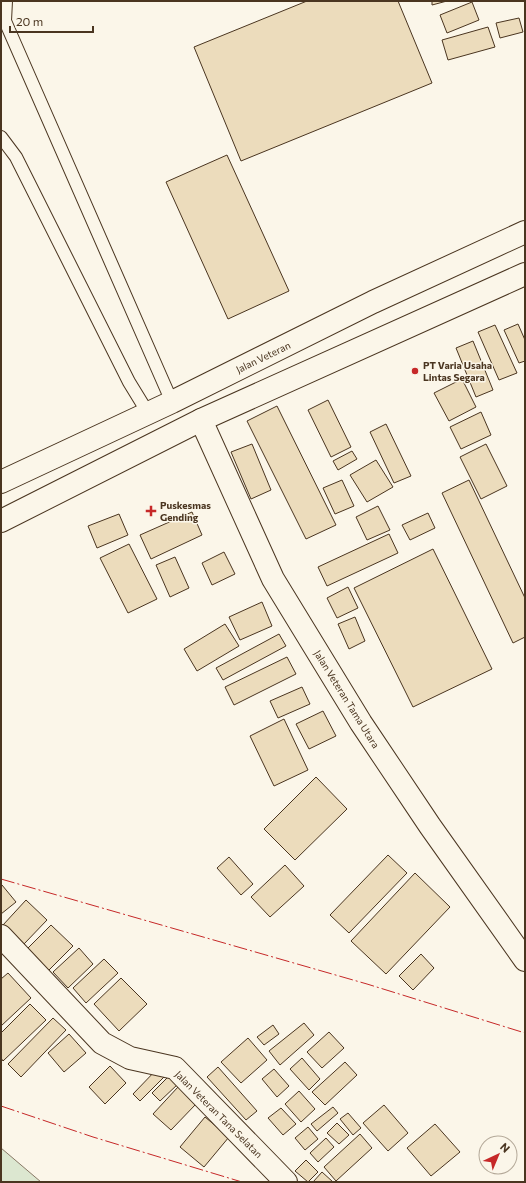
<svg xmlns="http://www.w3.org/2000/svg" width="526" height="1183" viewBox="0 0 526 1183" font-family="Commissioner,sans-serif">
	<rect width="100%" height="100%" fill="#fbf6e9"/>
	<polygon fill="#dce7d0" stroke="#887966" points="1,1148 41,1182 1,1182"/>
	<g fill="#ecdcbc" stroke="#4a3520">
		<polygon points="307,1 398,1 432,83 241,161 194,47"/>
		<polygon points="432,1 447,1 432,5"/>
		<polygon points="472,2 479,20 447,33 440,15"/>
		<polygon points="519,18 523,32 500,38 496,23"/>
		<polygon points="488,27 495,47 448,60 442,40"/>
		<polygon points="227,155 289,291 228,319 166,182"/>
		<polygon points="518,324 525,340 525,361 519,363 504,330"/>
		<polygon points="495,325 517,373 499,380 478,332"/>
		<polygon points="473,341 493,390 476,397 456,348"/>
		<polygon points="462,379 476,407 449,421 434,393"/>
		<polygon points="328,400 351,447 331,457 308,410"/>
		<polygon points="277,406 336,525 306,539 247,421"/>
		<polygon points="481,412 491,435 461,449 450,427"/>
		<polygon points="386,424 411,476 394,483 370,432"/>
		<polygon points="252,444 271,490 251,499 231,452"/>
		<polygon points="486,444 507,486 481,499 460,457"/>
		<polygon points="352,451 357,459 338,470 333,461"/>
		<polygon points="376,460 393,487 367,502 350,475"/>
		<polygon points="342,480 354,506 335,514 323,488"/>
		<polygon points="469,480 525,598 525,637 513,643 442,493"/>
		<polygon points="378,506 390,530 367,540 356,517"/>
		<polygon points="192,512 202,535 151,559 140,535"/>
		<polygon points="428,513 435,528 410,540 402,525"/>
		<polygon points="119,514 128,535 97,548 88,526"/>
		<polygon points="389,534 398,553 327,586 318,567"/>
		<polygon points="129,544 157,599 128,613 100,558"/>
		<polygon points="433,549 492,669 413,707 354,588"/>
		<polygon points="224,552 235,574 212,585 202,563"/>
		<polygon points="175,557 189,588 170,597 156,565"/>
		<polygon points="348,587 358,608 337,618 327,598"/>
		<polygon points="262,602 272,626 240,640 229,617"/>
		<polygon points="355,617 365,641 349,649 338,624"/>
		<polygon points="225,624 239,646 197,671 184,649"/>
		<polygon points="279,634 286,646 223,680 216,668"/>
		<polygon points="287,657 296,674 234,705 225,687"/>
		<polygon points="302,687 310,704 278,718 270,701"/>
		<polygon points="323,711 336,736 309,749 296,724"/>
		<polygon points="284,719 308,770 274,786 250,736"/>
		<polygon points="316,777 347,809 295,860 264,829"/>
		<polygon points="388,855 407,873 349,933 330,915"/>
		<polygon points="229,857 253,884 241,895 217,868"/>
		<polygon points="285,865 304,886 270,917 251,897"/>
		<polygon points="415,873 450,907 386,974 351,941"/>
		<polygon points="2,885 16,902 1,914 1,886"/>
		<polygon points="26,900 47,920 24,944 3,925"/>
		<polygon points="51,925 73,946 47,972 25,951"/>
		<polygon points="79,948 93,964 68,988 53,972"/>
		<polygon points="421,954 434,968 413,990 399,976"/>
		<polygon points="104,959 118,973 86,1003 73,988"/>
		<polygon points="8,973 31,998 1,1026 1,979"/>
		<polygon points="121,978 147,1004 119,1031 94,1004"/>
		<polygon points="30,1004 46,1020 3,1061 1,1058 1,1033"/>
		<polygon points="53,1018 66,1030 21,1077 8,1064"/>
		<polygon points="304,1023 314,1035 280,1065 269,1051"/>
		<polygon points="273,1025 279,1034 264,1045 257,1037"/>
		<polygon points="329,1032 344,1048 322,1068 307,1052"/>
		<polygon points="69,1034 86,1053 64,1072 48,1053"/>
		<polygon points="248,1038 267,1060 241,1083 221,1062"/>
		<polygon points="302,1058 320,1079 309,1090 290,1069"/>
		<polygon points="345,1062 357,1075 325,1105 312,1092"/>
		<polygon points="110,1066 126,1083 105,1104 89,1087"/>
		<polygon points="218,1067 257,1111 246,1120 207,1077"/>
		<polygon points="158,1068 165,1076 140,1101 133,1094"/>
		<polygon points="274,1069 289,1086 277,1097 262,1079"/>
		<polygon points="169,1076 178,1084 160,1101 152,1093"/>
		<polygon points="178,1087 196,1104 171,1130 153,1114"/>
		<polygon points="299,1091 315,1109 301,1122 285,1104"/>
		<polygon points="384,1105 408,1133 388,1151 363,1123"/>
		<polygon points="333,1107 338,1113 317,1131 311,1124"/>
		<polygon points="281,1108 296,1124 283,1135 268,1118"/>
		<polygon points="348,1113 361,1128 353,1135 340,1119"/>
		<polygon points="205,1117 229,1137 204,1167 180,1147"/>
		<polygon points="337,1123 349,1135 339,1144 327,1133"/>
		<polygon points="435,1124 460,1152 431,1176 407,1148"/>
		<polygon points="308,1127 318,1139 305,1150 295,1138"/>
		<polygon points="360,1134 372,1148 336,1181 324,1167"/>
		<polygon points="326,1138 334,1147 318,1162 310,1153"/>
		<polygon points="306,1160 318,1172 308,1182 295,1171"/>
		<polygon points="322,1172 333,1182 313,1182"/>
	</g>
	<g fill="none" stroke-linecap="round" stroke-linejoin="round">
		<defs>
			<g id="service">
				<polyline points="6,1 5,21 172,402"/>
				<polyline points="1,137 16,157 129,382 148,413"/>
			</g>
			<g id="minor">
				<polyline points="201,420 273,579 361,723 430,826 525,960"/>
				<polyline points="1,936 102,1043 130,1058 175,1068 286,1182"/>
			</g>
			<g id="trunk">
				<polyline points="1,482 172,402 373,302 525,232"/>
				<polyline points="1,521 201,420 525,274"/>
			</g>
		</defs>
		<use href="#service" stroke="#4a3520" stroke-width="14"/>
		<use href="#minor" stroke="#4a3520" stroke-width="24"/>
		<use href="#trunk" stroke="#4a3520" stroke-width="24"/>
		<use href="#service" stroke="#fbf6e9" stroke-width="12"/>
		<use href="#minor" stroke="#fbf6e9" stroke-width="22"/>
		<use href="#trunk" stroke="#fbf6e9" stroke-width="22"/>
		<g stroke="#c62828" stroke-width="1" stroke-dasharray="14 3 2 3" stroke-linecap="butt">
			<polyline points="1,879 367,984 525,1033"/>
			<polyline points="1,1106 93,1137 242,1182"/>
		</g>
	</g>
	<g fill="#c62828" stroke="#fbf6e9" stroke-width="1.5">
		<circle cx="415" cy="371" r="4"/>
		<path d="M149 505h4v4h4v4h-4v4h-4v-4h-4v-4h4z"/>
	</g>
	<g text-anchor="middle" stroke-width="3" stroke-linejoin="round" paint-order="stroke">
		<g font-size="10" fill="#4a3520" stroke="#fbf6e9">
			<text transform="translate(263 357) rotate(-26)" y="4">Jalan Veteran</text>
			<text transform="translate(347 699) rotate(58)" y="4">Jalan Veteran Tama Utara</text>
			<text transform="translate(219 1114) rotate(45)" y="4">Jalan Veteran Tana Selatan</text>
		</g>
		<g font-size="10" font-weight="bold" fill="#4a3520" stroke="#fbf6e9" text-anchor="start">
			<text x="423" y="369">PT Varia Usaha<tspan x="423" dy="12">Lintas Segara</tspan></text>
			<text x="160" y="509">Puskesmas<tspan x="160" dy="12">Gending</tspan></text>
		</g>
	</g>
	<rect width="526" height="1183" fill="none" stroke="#4a3520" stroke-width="4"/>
	<g transform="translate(498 1155) rotate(44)"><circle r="19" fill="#fbf6e9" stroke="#b4a999"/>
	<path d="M0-3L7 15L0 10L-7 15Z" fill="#c62828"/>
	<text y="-6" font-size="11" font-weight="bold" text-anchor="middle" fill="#4a3520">N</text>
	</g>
	<path d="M10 26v6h83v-6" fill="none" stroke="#4a3520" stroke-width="2"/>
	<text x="16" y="26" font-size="12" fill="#4a3520" stroke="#fbf6e9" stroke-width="3" paint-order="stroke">20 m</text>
</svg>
